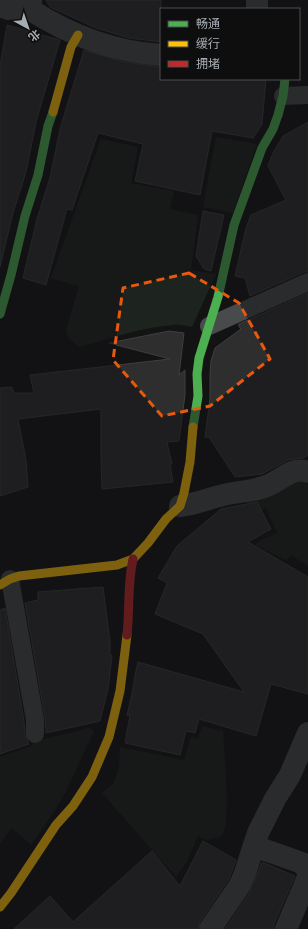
<svg xmlns="http://www.w3.org/2000/svg" width="308" height="929" viewBox="0 0 308 929" font-family="Mulish,'Noto Sans SC',sans-serif">
	<rect width="100%" height="100%" fill="#131314"/>
	<g fill="#1d231e">
		<polygon points="216,137 257,144 233,213 203,207"/>
		<path d="M101 139 138 147 131 183 174 191 170 209 198 215 191 270 216 274 192 327C186 326 180 324 174 325 141 327 110 339 79 347L69 338 66 331 79 286 51 278Z"/>
		<polygon points="301,480 308,485 308,566 291,555 286,560 255,545 261,540 277,533 266,508 252,515 242,494"/>
		<path d="M202 726 223 731C224 748 231 825 222 835 219 838 211 839 207 840L198 836 187 861 176 877 102 793 114 783 119 767 120 747 184 760 191 737 198 739Z"/>
		<polygon points="89,728 94,731 66,791 55,810 31,845 12,828 0,843 0,757 31,746 34,743 40,740"/>
	</g>
	<g fill="#2e2e2f" stroke="#3c3e40">
		<polygon points="46,0 161,0 161,42 129,38 96,28 50,7"/>
		<polygon points="7,25 60,40 36,122 26,172 13,213 0,267 0,66"/>
		<polygon points="84,50 124,62 161,67 161,79 266,79 262,124 253,138 212,131 200,195 135,181 143,144 98,133 72,210 67,209 46,285 23,278 37,219 50,178 60,129"/>
		<polygon points="308,122 308,272 304,272 250,296 245,278 235,276 246,228 251,215 286,200 268,166 273,153 283,136"/>
		<polygon points="203,211 224,215 211,271 204,269 196,256"/>
		<polygon points="308,293 308,455 303,458 288,460 262,474 235,477 209,437 205,437 210,398 210,374 211,361 215,348 241,329 238,325 239,324"/>
		<polygon points="169,331 184,333 179,375 185,370 185,395 179,441 167,442 172,464 170,464 173,482 102,489 101,459 101,409 18,419 26,460 28,487 0,496 0,388 12,387 14,393 34,393 30,375 170,359 109,343"/>
		<polygon points="257,502 271,529 248,542 308,577 308,694 271,684 256,736 199,719 195,733 186,731 180,755 125,743 130,715 127,715 132,694 136,670 138,662 244,692 203,634 155,614 167,583 158,578 177,546 221,509"/>
		<polygon points="103,587 110,641 110,654 112,656 108,689 100,721 46,733 45,718 25,603 38,600 38,592"/>
		<polygon points="5,608 24,721 25,734 29,744 0,754 0,610"/>
		<polygon points="203,841 236,860 229,879 200,922 198,929 14,929 50,896 73,922 152,851 180,886"/>
		<polygon points="262,862 295,876 274,924 274,929 225,929 250,892"/>
	</g>
	<g fill="none" stroke-linecap="round" stroke-linejoin="round">
		<g stroke="#484a4c" stroke-width="18">
			<polyline points="283,96 308,95"/>
			<polyline points="209,326 308,282"/>
			<polyline points="10,579 35,720 35,734"/>
		</g>
		<g stroke="#484a4c" stroke-width="22">
			<polyline points="257,0 257,9"/>
			<path d="M0 6C10 10 19 13 29 9L31 0"/>
			<path d="M29 9C68 34 114 52 161 55"/>
			<path d="M180 506C197 504 212 497 228 494 243 491 258 491 271 484 282 479 294 466 308 472"/>
			<polyline points="254,846 302,863 307,869 308,872"/>
			<polyline points="210,929 240,885 245,873 258,833 275,799 290,775 308,733"/>
			<polyline points="286,929 308,877"/>
		</g>
		<g stroke="#4caf50" stroke-width="9">
			<polyline points="0,314 11,275 25,216 38,175 48,126 53,112"/>
			<polyline points="193,427 198,396 197,374 199,358 218,297 234,225 262,148 273,129 278,115 283,96 285,79"/>
		</g>
		<g stroke="#ffc107" stroke-width="9">
			<polyline points="53,112 71,47 78,35"/>
			<polyline points="0,585 10,579 19,576 117,565 133,559 148,543 166,519 180,506 184,493 190,462 193,427"/>
			<polyline points="0,907 11,893 56,825 73,806 92,777 109,737 120,691 127,635"/>
		</g>
		<path stroke="#c62828" stroke-width="9" d="M127 635C130 608 127 586 133 559"/>
	</g>
	<path d="M0 0H308V929H0ZM189 273 239 303 270 359 210 406 162 416 113 360 123 288Z" fill="#131314" fill-opacity=".55" fill-rule="evenodd"/>
	<path fill="none" stroke="#e8590c" stroke-width="3" stroke-dasharray="8 5" stroke-linejoin="round" d="M189 273 239 303 270 359 210 406 162 416 113 360 123 288Z"/>
	<rect x="160" y="8" width="140" height="72" fill="#0e0e0f" stroke="#4b4d51"/>
	<rect x="168" y="21" width="20" height="6" fill="#4caf50" stroke="#4b4d51"/>
	<text x="196" y="28" font-size="12" fill="#a6acb3">畅通</text>
	<rect x="168" y="41" width="20" height="6" fill="#ffc107" stroke="#4b4d51"/>
	<text x="196" y="48" font-size="12" fill="#a6acb3">缓行</text>
	<rect x="168" y="61" width="20" height="6" fill="#c62828" stroke="#4b4d51"/>
	<text x="196" y="68" font-size="12" fill="#a6acb3">拥堵</text>
	<g transform="translate(28 28) rotate(140)" stroke="#0e0e0f" stroke-width="3" paint-order="stroke">
	<path d="M0-3L7 15L0 10L-7 15Z" fill="#a6acb3"/>
	<text y="-6" font-size="11" font-weight="bold" text-anchor="middle" fill="#a6acb3">北</text>
	</g>
</svg>
